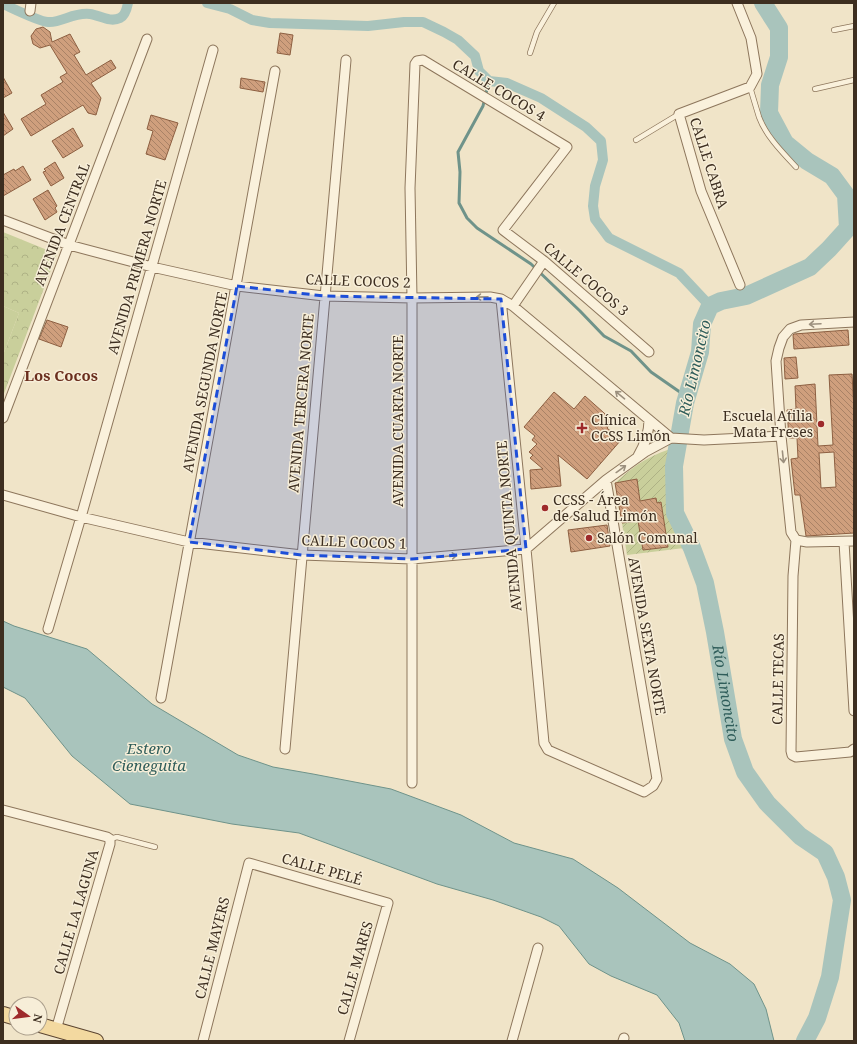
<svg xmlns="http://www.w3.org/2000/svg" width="857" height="1044" viewBox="0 0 857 1044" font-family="'Noto Serif',serif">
<defs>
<pattern id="park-crowns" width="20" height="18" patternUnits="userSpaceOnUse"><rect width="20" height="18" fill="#c9cf9b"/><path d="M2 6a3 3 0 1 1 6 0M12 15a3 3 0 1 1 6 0" fill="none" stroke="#aeb285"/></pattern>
<pattern id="garden-furrows" width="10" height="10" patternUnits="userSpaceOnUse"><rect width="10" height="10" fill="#c9cf9b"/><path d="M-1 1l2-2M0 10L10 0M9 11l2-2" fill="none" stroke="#aeb285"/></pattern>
<pattern id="building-back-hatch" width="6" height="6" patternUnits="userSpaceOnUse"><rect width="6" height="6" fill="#cf9f7d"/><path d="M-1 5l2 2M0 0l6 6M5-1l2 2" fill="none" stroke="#a98266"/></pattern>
</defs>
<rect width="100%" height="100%" fill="#f0e4c8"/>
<path fill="#c9cf9b" d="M 3,306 L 19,313 L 3,355 Z"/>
<path fill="url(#park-crowns)" d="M 3,232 L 57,254 L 3,396 L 3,355 L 19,313 L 3,306 Z"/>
<path fill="url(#garden-furrows)" d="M 670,449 L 670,516 L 684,548 L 627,555 L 622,523 L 636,521 L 620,514 L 618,505 L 636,502 L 643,550 L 667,547 L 661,502 L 657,503 L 656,498 L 648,499 L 641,506 L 637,479 L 615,483 C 634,466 645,458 670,449 Z"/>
<path fill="#a9c4bc" stroke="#6f938a" d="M 3,621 L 14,626 L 87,649 L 152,704 L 238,755 L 273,767 L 313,774 L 391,789 L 461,815 L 514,843 L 573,859 L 618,888 L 690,943 L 730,964 L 754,984 L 766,1009 L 774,1041 L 685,1041 L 679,1023 L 657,995 L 611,976 L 589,964 L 559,926 L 541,917 L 493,900 L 437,884 L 299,833 L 232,824 L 130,804 L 72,756 L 25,698 L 3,687 Z"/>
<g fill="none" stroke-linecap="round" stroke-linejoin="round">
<path stroke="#6f938a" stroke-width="3" d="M 489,81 L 483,106 L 458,152 L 460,172 L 459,203 L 467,218 L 477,228 L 531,264 L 580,311 L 604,336 L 631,351 L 651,372 L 687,397"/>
<path stroke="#a9c4bc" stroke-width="10" d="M 207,3 L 230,9 L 252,20 L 270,23 L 368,26 L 404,22 L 423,22 L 444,32 L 458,40 L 475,56 L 479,71 L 489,81 L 507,83 L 541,98 L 586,127 L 601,141 L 603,160 L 595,186 L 593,206 L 595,219 L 609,238 L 679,273 L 710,306
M 3,4 C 12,8 40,22 48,22 C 62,23 73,12 90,14 C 99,15 110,23 120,18 C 125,16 127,8 128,3"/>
<path stroke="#a9c4bc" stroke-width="18" id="s1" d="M 763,3 L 779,28 L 779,57 L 770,85 L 769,113 L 785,143 L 807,161 L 832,176 L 846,195 L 848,228 L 829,249 L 810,267 L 746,296 L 721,301 L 710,306 L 702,324 L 700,352 L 685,403 L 674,466 L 675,513 L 692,548 L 705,583 L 715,632 L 733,739 L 745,772 L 767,803 L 800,836 L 825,853 L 836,877 L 842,900 L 830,977 L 817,1018 L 805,1041"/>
</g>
<path fill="url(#building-back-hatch)" stroke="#8d5f41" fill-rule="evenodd" d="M 43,27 L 50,32 L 52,42 L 70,34 L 80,52 L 74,55 L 86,75 L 111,60 L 116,68 L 91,83 L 101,98 L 96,115 L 88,113 L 83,105 L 31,136 L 21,119 L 46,104 L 41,95 L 63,82 L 60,77 L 67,73 L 50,45 L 40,48 L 33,44 L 31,36 L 36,29 Z
M 280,33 L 293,35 L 290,55 L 277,53 Z
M 3,77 L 12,93 L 3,98 Z
M 241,78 L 265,82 L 263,92 L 240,88 Z
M 3,112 L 13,129 L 3,136 Z
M 151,115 L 178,123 L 165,160 L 146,154 L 153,131 L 147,129 Z
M 73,128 L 83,146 L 63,158 L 52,141 Z
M 55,162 L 64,178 L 51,186 L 43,172 L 46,171 L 44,169 Z
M 23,166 L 31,180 L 3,196 L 3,175 L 14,169 L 15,171 Z
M 48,190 L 57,206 L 55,208 L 57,212 L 45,220 L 33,199 Z
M 47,320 L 68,327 L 61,347 L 39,339 Z
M 848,330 L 849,345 L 794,349 L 793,335 L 794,334 Z
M 796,357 L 798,378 L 785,379 L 784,358 Z
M 852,374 L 854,410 L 854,533 L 806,536 L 800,495 L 795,495 L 791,459 L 798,458 L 797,438 L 789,438 L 787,410 L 796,409 L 795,386 L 815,384 L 818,446 L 833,445 L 829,375 ZM 834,452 L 836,487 L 821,488 L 819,453 Z
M 554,392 L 574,409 L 585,396 L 613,421 L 607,428 L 621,440 L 587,479 L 558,455 L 561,486 L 531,489 L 530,470 L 543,469 L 530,458 L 533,455 L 529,452 L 537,444 L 532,440 L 535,436 L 524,427 Z
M 637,479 L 640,501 L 656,498 L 657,503 L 661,502 L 668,547 L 643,550 L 638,521 L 622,523 L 615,483 Z
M 607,525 L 610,546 L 571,552 L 568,530 Z"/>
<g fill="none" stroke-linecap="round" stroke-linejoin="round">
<defs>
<path id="service" d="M 834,30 L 854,26
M 530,53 L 537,32 L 554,3
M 750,87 C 753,97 756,107 759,117 C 766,136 782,152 796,167
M 815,89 L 854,80
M 636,140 L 679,114
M 110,839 L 117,837 L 155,847"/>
<path id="minor" d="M 737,3 L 751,38 L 757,74 L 750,87 L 679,114 L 701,191 L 740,285
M 30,11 L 31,3
M 3,220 L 69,245 L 152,267 L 237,286 L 324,296 L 412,298 L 490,297 L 501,299 L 513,306 L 671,438
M 501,299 L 526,549 L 544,743 L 548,750 L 644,792 L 653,786 L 657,779 L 606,480
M 513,306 L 544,261
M 854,322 L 801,325 L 790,329 L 783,337 L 779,348 L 776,361 L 781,436 L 791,532 L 796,540 L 807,542 L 854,541
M 3,418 L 147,39
M 638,456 C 645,444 649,434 649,420
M 3,495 L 81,517 L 189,542 L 302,555 L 412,559 L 526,549 L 606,480 L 645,452 L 671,438 L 704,440 L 781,436
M 796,540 L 793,576 L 791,751 L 792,755 L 796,757 L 850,752 L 854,749
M 844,542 L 854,711
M 48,629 L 81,517 L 213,50
M 161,698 L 275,71
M 285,749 L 346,60
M 412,783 L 412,298 L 410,188 L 415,64 L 417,61 L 423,60 L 567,147 L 503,230 L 544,261 L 649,352
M 3,810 L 107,837 L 110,839 L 110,844 L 56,1030
M 203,1041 L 249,863 L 388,903 L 349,1041
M 512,1041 L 538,948
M 623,1041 L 624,1038"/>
<path id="primary" d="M 3,1014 L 16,1018
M 40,1025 L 96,1041"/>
</defs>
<use href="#service" stroke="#8d765c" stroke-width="6"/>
<use href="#minor" stroke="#8d765c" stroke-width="11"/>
<use href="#primary" stroke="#5b4430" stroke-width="16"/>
<use href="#service" stroke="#faf1dc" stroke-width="4.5"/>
<use href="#minor" stroke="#faf1dc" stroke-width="9"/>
<use href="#primary" stroke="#f3d9a0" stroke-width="14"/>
</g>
<defs><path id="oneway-shaft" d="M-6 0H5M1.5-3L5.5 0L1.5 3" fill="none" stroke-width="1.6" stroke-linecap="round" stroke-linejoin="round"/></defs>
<g stroke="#9c907e">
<use href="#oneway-shaft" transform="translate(482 297) rotate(179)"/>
<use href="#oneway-shaft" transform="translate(815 324) rotate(177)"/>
<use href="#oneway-shaft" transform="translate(620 395) rotate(-140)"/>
<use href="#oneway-shaft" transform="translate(783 457) rotate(84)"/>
<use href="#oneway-shaft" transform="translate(621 469) rotate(-36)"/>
<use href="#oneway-shaft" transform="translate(451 556) rotate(-5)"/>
</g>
<path fill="#1d4ed8" fill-opacity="0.2" stroke="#1d4ed8" stroke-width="3" stroke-dasharray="8 5" stroke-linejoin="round" d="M 237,286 L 324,296 L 501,299 L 526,549 L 412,559 L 302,555 L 189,542 Z"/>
<g fill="#9e2a2b" stroke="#f7eed8" stroke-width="1.5">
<circle cx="821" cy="424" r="4"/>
<path d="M580 422h4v4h4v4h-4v4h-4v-4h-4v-4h4z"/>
<circle cx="545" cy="508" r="4"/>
<circle cx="589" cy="538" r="4"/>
</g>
<g text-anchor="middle" stroke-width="3" stroke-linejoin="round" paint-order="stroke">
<g font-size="14" fill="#3d2e20" stroke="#f7eed8">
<text transform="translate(499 90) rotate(31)" y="5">CALLE COCOS 4</text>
<text transform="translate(709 163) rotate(72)" y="5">CALLE CABRA</text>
<text transform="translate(62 224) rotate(-69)" y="5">AVENIDA CENTRAL</text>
<text transform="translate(137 267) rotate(-74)" y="5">AVENIDA PRIMERA NORTE</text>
<text transform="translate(586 279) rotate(40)" y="5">CALLE COCOS 3</text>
<text transform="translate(358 281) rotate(2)" y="5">CALLE COCOS 2</text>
<text transform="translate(205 382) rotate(-79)" y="5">AVENIDA SEGUNDA NORTE</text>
<text transform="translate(301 403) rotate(-85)" y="5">AVENIDA TERCERA NORTE</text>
<text transform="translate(398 421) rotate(-90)" y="5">AVENIDA CUARTA NORTE</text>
<text transform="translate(509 526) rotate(-95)" y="5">AVENIDA QUINTA NORTE</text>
<text transform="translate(354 542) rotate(2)" y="5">CALLE COCOS 1</text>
<text transform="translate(647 636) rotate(80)" y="5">AVENIDA SEXTA NORTE</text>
<text transform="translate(778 679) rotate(-89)" y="5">CALLE TECAS</text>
<text transform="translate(322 869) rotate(16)" y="5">CALLE PELÉ</text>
<text transform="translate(76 912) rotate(-74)" y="5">CALLE LA LAGUNA</text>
<text transform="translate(212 948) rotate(-76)" y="5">CALLE MAYERS</text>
<text transform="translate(355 968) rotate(-74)" y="5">CALLE MARES</text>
</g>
<g font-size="14" fill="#3d2e20" stroke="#f7eed8" text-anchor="start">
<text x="813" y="421" text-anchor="end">Escuela Atilia<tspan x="813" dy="16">Mata Freses</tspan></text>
<text x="591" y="425">Clínica<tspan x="591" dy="16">CCSS Limón</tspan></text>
<text x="553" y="505">CCSS - Área<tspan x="553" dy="16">de Salud Limón</tspan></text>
<text x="597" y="543">Salón Comunal</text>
</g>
<g font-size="15" font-style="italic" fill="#2f5d5a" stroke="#f7eed8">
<text transform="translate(695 368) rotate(-77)" y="5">Río Limoncito</text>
<text dy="5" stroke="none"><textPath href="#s1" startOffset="827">Río Limoncito</textPath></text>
<text x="149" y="754">Estero<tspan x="149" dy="17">Cieneguita</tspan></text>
</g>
<g font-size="15" font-weight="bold" fill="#6b2e1e" stroke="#f7eed8">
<text x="61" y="381">Los Cocos</text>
</g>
</g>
<rect width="857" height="1044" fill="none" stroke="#3d2e20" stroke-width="8"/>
<g transform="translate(28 1016) rotate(104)"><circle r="19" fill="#f7eed8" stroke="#ada18e"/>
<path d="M0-3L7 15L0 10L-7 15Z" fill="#9e2a2b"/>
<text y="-6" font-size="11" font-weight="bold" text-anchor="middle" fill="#3d2e20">N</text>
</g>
</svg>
